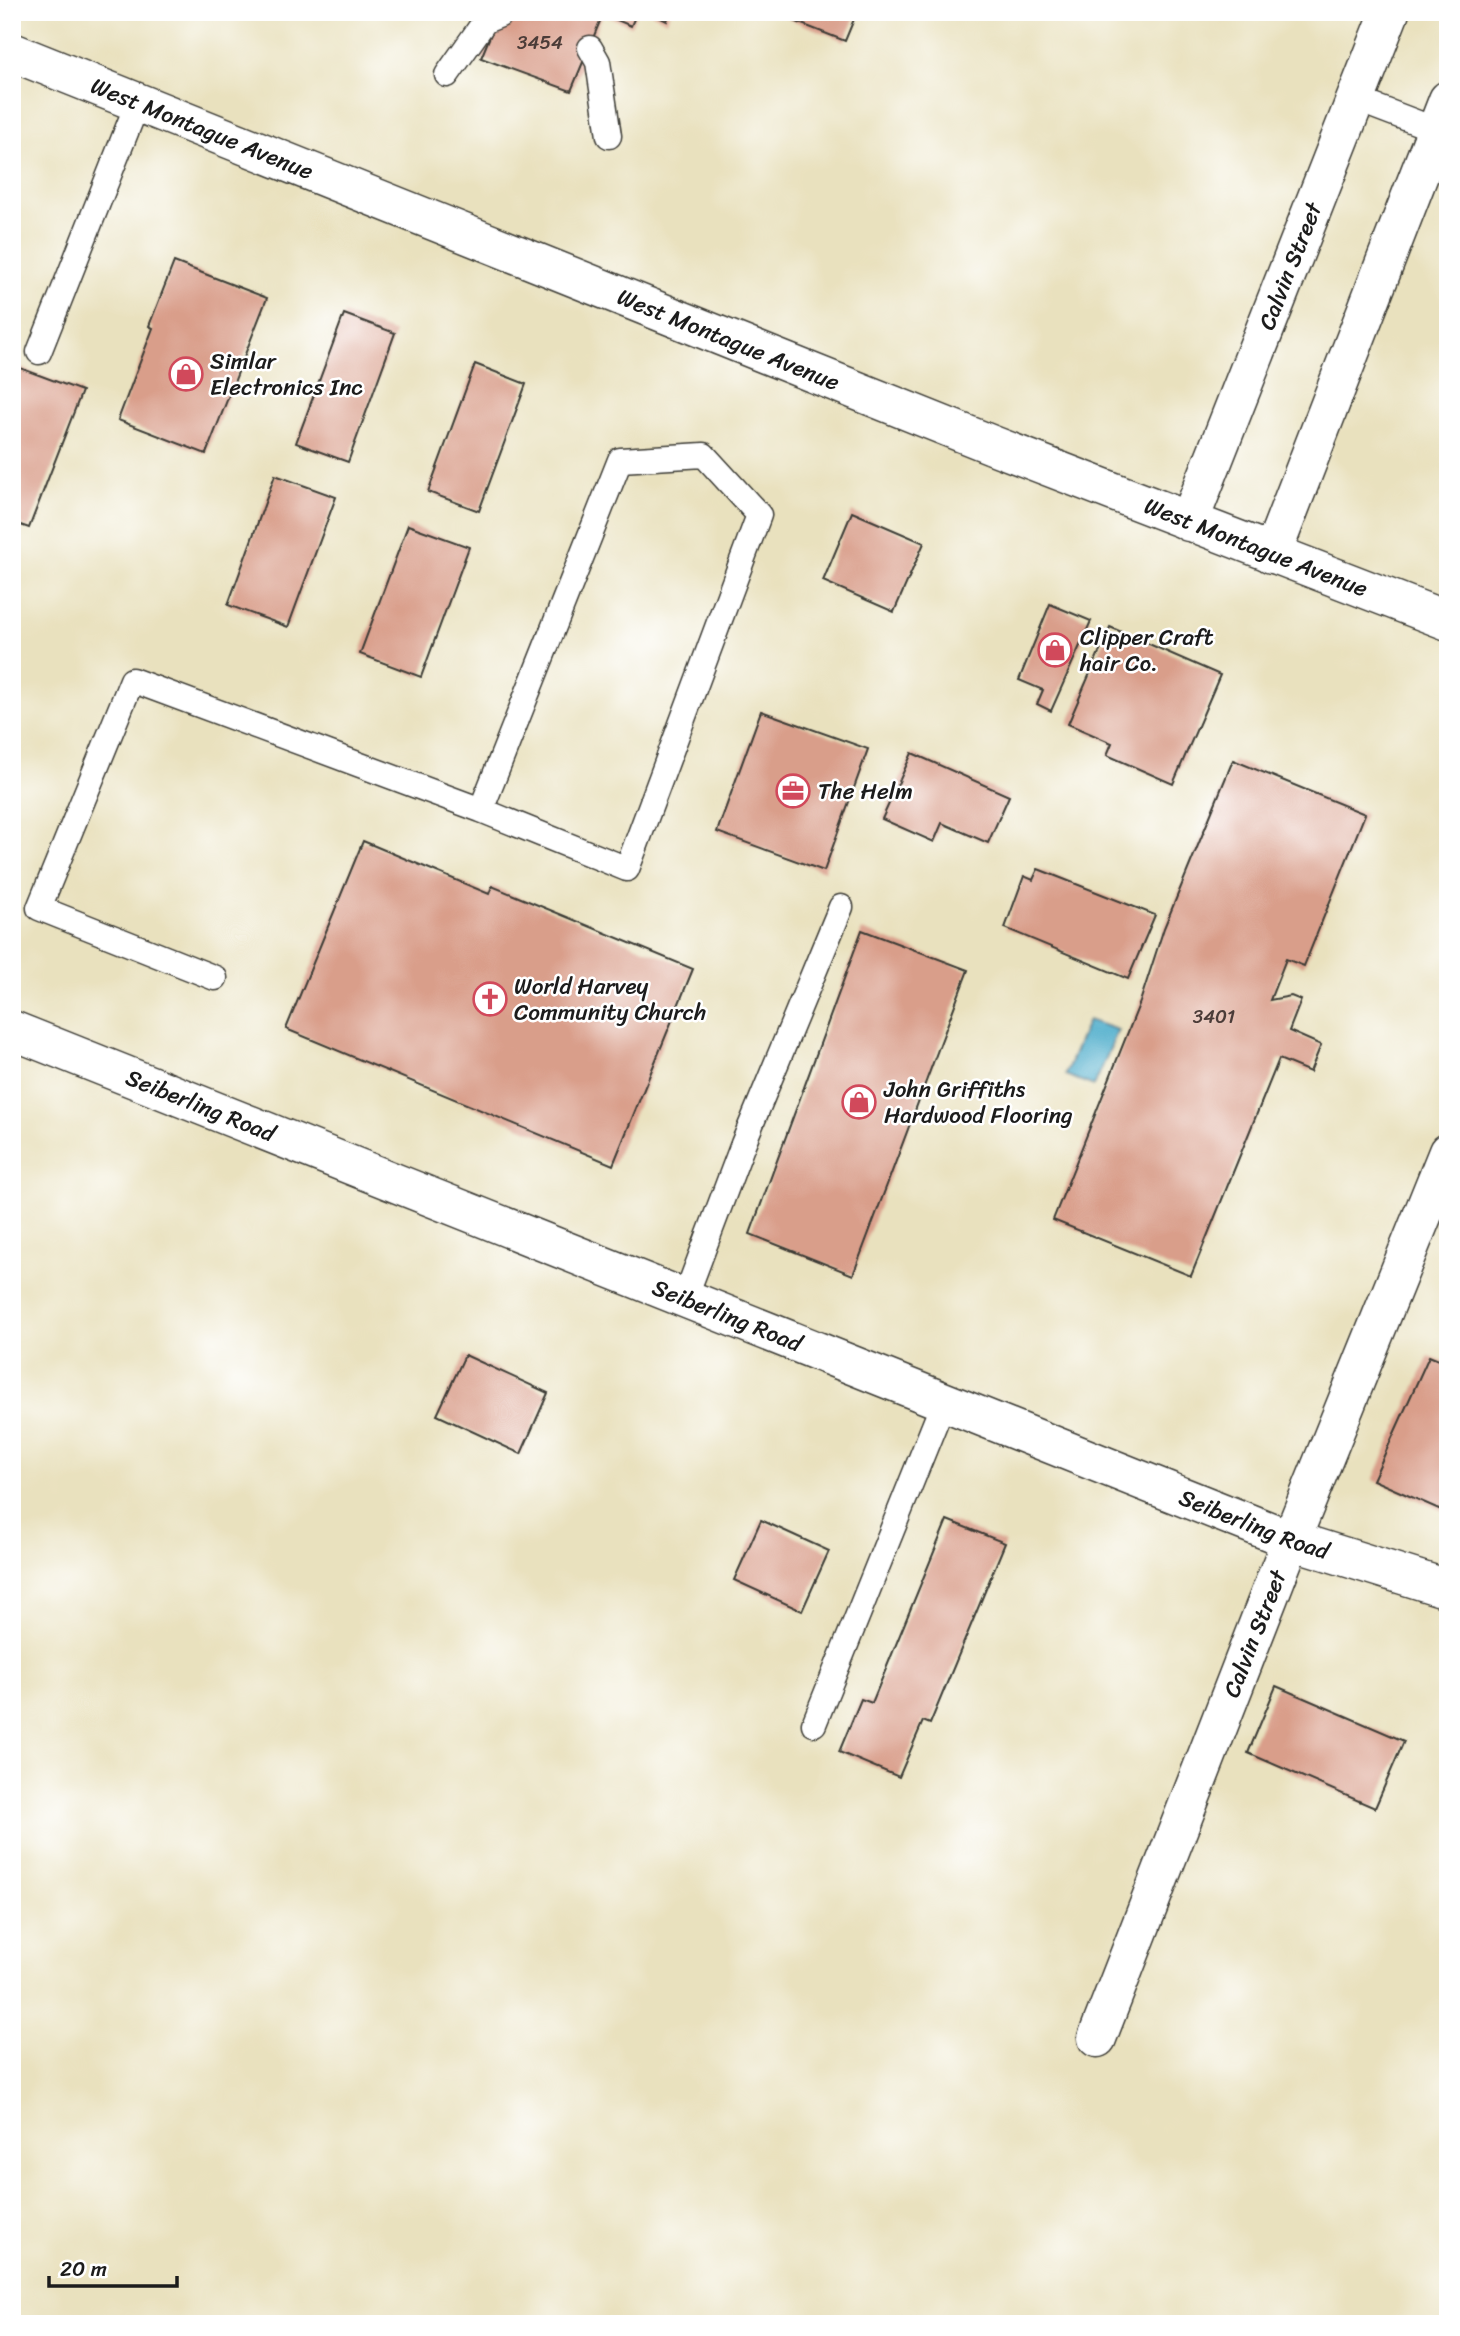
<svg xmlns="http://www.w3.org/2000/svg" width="1460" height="2336" viewBox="0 0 1460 2336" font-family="Sriracha,sans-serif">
<rect width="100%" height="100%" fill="#fff"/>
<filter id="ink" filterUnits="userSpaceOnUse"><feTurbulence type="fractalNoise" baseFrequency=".0143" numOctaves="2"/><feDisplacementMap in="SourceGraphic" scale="14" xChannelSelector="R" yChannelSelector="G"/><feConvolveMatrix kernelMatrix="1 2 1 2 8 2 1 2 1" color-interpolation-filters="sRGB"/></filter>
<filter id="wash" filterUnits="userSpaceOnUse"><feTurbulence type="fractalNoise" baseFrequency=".00686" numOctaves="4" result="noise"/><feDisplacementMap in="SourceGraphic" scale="28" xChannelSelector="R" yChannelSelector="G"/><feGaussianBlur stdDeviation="1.57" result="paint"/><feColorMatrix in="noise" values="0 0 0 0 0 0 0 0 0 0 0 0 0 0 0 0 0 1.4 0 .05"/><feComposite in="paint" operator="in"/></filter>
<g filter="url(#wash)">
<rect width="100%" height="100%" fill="#e9e1be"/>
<path fill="#4bacca" stroke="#346473" stroke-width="2" d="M 1088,1020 L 1118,1030 L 1094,1086 L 1065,1075 Z"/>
<g id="blocks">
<path fill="#d99e8a" d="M 500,12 L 637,12 L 631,26 L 603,14 L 571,91 L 481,58 Z
M 649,12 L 670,12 L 667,21 Z
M 771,12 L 857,12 L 845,41 Z
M 174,262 L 267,298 L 206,454 L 118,420 L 153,328 L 149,326 Z
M 344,314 L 395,333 L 348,462 L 296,443 Z
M 475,364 L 526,384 L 479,511 L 428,492 Z
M 12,365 L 82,391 L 29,528 L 12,522 Z
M 275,475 L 336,497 L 288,627 L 228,605 Z
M 852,512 L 924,543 L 894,612 L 823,581 Z
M 408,525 L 469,547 L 421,677 L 360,654 Z
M 1050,604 L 1091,621 L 1051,711 L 1037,704 L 1043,690 L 1019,680 Z
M 1110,627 L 1220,675 L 1173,784 L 1107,755 L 1112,743 L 1068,724 Z
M 761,711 L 868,749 L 824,871 L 717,832 Z
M 912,753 L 1009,796 L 988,843 L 942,823 L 934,842 L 882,819 Z
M 1233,760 L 1365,814 L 1304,966 L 1286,959 L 1270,1000 L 1291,996 L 1301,1000 L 1289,1031 L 1321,1045 L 1310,1072 L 1279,1059 L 1191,1276 L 1053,1220 L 1140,1002 L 1164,928 Z
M 363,841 L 489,894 L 492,886 L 693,969 L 613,1165 L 286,1029 Z
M 1038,869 L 1155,915 L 1128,979 L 1005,928 L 1024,876 L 1033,880 Z
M 862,930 L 968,970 L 853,1275 L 750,1234 Z
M 465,1355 L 548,1393 L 521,1454 L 437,1415 Z
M 1429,1356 L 1448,1364 L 1448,1513 L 1373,1480 Z
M 761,1520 L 829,1551 L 802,1611 L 734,1580 Z
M 947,1520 L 1005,1543 L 930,1724 L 923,1721 L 899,1777 L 839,1752 L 861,1699 L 872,1703 Z
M 1276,1686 L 1404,1741 L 1375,1808 L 1248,1753 Z
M 1382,2320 L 1407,2322 L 1407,2324 L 1382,2324 Z"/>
</g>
</g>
<g filter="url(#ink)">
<use href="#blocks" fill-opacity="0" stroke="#3b3a34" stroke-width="2"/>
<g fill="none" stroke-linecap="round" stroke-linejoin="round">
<defs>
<path id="lane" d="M 590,48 L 598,62 L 609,136
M 447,75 L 485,21 L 500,15
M 1355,99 L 1447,134
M 39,352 L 138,102
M 215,978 L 39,908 L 132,680 L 481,810 L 620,460 L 704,455 L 759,515 L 627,869 L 481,810
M 685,1298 L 743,1144 L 841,907
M 814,1724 L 944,1401"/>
<g id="street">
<path id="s1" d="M 1189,522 L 1390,12"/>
<path d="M 1272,554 L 1448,100"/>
<path id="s2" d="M 12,1030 L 1291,1540 L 1448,1589"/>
<path id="s3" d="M 1097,2038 L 1291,1540 L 1448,1152"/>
</g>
<g id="secondary">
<path id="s4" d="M 12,52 L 995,446 L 1448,621"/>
</g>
</defs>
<use href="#lane" stroke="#3b3a34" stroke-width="27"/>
<use href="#street" stroke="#3b3a34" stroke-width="41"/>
<use href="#secondary" stroke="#3b3a34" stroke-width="41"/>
<use href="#lane" stroke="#fff" stroke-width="24"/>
<use href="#street" stroke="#fff" stroke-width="38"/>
<use href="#secondary" stroke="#fff" stroke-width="38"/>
</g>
</g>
<defs>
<symbol id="shop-ring" viewBox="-11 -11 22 22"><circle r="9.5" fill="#fff" stroke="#d1495b" stroke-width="1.5"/><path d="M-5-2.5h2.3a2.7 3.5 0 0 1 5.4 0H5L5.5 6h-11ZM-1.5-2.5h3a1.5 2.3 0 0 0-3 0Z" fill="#d1495b"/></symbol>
<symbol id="office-ring" viewBox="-11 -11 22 22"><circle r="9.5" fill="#fff" stroke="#d1495b" stroke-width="1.5"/><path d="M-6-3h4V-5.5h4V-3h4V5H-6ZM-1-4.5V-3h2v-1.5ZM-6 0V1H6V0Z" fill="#d1495b"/></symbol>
<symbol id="church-ring" viewBox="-11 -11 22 22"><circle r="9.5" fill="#fff" stroke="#d1495b" stroke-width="1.5"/><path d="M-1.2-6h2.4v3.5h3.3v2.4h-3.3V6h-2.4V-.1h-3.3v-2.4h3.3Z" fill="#d1495b"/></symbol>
</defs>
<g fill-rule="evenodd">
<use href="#shop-ring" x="167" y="355" width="38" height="38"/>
<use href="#shop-ring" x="1036" y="631" width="38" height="38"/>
<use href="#office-ring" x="774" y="772" width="38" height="38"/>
<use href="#church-ring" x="471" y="980" width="38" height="38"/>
<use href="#shop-ring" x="840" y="1083" width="38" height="38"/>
</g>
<g text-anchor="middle" stroke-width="5" stroke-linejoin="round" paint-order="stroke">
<g font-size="19" fill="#4b3c38">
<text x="540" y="49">3454</text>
<text x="1214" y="1023">3401</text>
</g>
<g font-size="23" fill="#1c1c1c" stroke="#fff">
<text dy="8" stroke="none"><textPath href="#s4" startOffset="205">West Montague Avenue</textPath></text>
<text dy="8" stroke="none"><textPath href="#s1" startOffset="275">Calvin Street</textPath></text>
<text dy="8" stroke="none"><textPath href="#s4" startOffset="772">West Montague Avenue</textPath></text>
<text dy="8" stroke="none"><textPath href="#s4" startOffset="1339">West Montague Avenue</textPath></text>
<text dy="8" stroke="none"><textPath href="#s2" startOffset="203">Seiberling Road</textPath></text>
<text dy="8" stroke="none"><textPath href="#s2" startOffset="770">Seiberling Road</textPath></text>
<text dy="8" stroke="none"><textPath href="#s2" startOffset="1337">Seiberling Road</textPath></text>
<text dy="8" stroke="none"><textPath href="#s3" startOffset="434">Calvin Street</textPath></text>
</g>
<g font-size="23" fill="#1c1c1c" stroke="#fff" text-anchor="start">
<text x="210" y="369">Simlar<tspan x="210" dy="26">Electronics Inc</tspan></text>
<text x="1080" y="645">Clipper Craft<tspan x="1080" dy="26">hair Co.</tspan></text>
<text x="818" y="799">The Helm</text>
<text x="514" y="994">World Harvey<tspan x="514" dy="26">Community Church</tspan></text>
<text x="884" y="1097">John Griffiths<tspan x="884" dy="26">Hardwood Flooring</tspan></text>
</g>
</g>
<rect width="1460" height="2336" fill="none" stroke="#fff" stroke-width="42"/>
<path d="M49 2276v10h128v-10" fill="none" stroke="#1c1c1c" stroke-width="3.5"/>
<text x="60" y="2276" font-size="21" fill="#1c1c1c" stroke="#ffffff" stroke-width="5" paint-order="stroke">20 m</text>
</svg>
